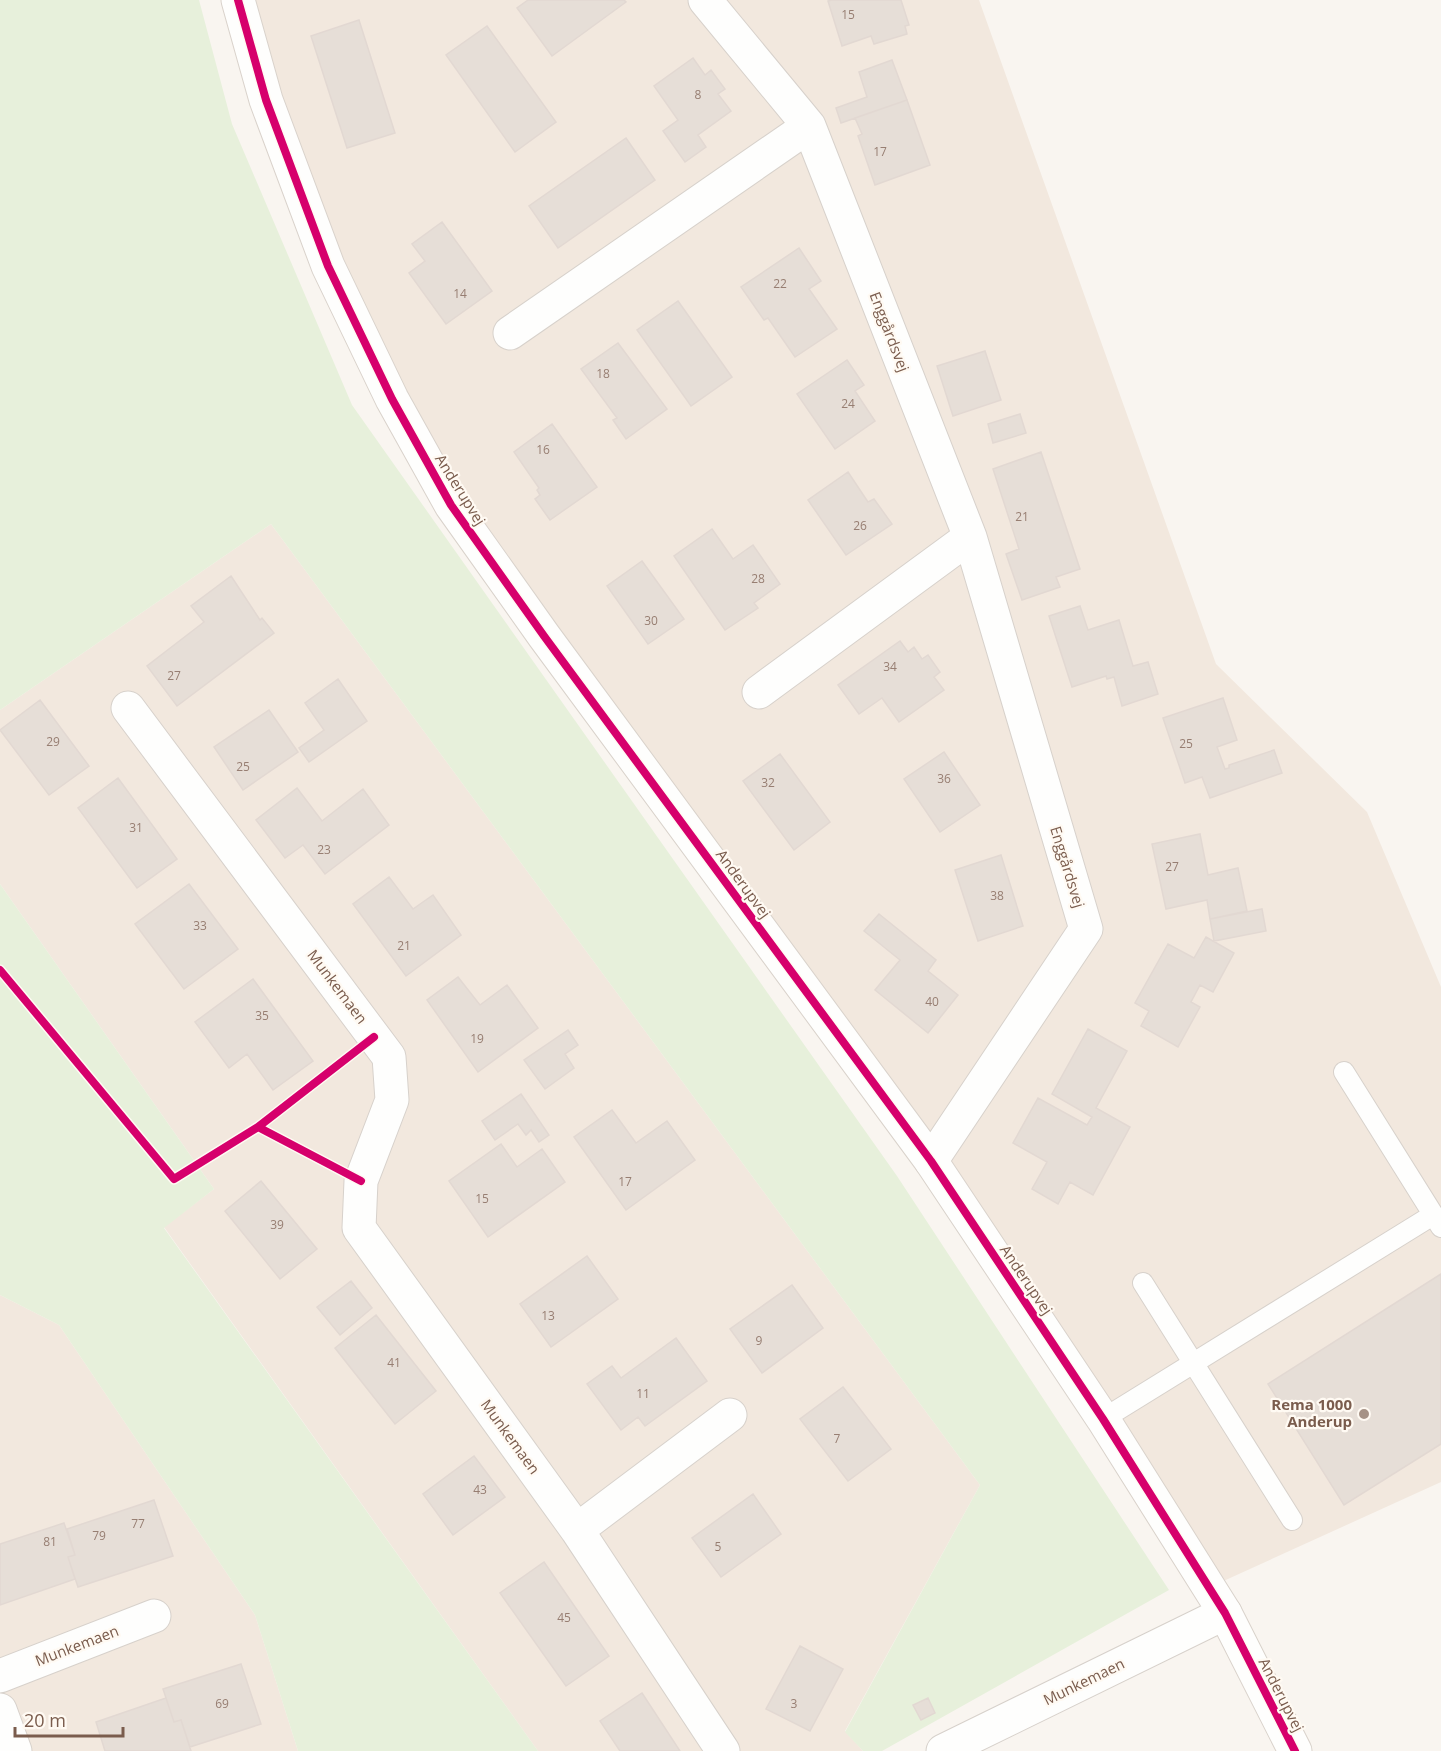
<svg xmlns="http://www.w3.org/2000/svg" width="1441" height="1751" viewBox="0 0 1441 1751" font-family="'Open Sans',sans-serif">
<rect width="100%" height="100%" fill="#f9f5f0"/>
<path fill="#f2e8de" d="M 245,0 L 979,0 L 1216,664 L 1367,812 L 1441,987 L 1441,1482 L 1208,1588 L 392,399 Z
M 271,524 L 980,1485 L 845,1731 L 863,1751 L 538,1751 L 164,1227 L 214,1189 L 0,884 L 0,710 Z
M 0,1295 L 59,1325 L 255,1615 L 298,1751 L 0,1751 Z"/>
<path fill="#e7f0db" d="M 0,0 L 199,0 L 232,124 L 352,405 L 897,1176 L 1169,1590 L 882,1751 L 863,1751 L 845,1732 L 980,1485 L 271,524 L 0,710 Z
M 0,884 L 214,1189 L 164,1228 L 538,1751 L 298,1751 L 255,1615 L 59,1325 L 0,1295 Z"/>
<path fill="#e6ded7" stroke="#e2d8d2" stroke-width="1.5" d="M 528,0 L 624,0 L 626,2 L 552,56 L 517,8 Z
M 832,0 L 901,0 L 909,25 L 905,26 L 907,34 L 874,44 L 871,36 L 842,46 L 828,1 Z
M 359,20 L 395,133 L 347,148 L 311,36 Z
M 487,26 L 556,122 L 515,152 L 446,55 Z
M 693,58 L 705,75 L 711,70 L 725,89 L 718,94 L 731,111 L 698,135 L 706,147 L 685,162 L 663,131 L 678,120 L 654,86 Z
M 892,60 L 907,100 L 841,123 L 836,108 L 867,97 L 859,72 Z
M 907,100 L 930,165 L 875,185 L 858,136 L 862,134 L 855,118 Z
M 626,138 L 655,180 L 558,248 L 529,206 Z
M 442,222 L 492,291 L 446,324 L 409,273 L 425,261 L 412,244 Z
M 799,248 L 821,281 L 809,289 L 837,329 L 795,357 L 768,318 L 764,320 L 741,287 Z
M 678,301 L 732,377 L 691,406 L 637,330 Z
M 618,343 L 667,409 L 626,439 L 613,420 L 617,418 L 581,369 Z
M 985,351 L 1001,400 L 953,416 L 937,366 Z
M 847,360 L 864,385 L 855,391 L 875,421 L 835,449 L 797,394 Z
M 1020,414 L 1026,433 L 993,443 L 988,424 Z
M 552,424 L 597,487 L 550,520 L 535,499 L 540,495 L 537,490 L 539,488 L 514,452 Z
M 1041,452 L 1080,569 L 1056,577 L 1060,587 L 1022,600 L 1006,554 L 1019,549 L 993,469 Z
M 848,472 L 868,502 L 874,499 L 892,524 L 846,555 L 808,500 Z
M 712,529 L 733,559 L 753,545 L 780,584 L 754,603 L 758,608 L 725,630 L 674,556 Z
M 642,561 L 684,619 L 648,644 L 607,586 Z
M 231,576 L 260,620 L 262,618 L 274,633 L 177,706 L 147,666 L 204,622 L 191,606 Z
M 1080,606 L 1088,630 L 1119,620 L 1133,666 L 1148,662 L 1158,694 L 1122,706 L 1114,677 L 1107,679 L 1106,676 L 1072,687 L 1049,616 Z
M 900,641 L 908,652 L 914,647 L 922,659 L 928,655 L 940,672 L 934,677 L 944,690 L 899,722 L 882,698 L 859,714 L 838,685 Z
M 338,679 L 367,721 L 309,762 L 299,748 L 324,730 L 305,703 Z
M 1223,698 L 1237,740 L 1217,747 L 1225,769 L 1229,768 L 1229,765 L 1274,750 L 1282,773 L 1210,798 L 1202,777 L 1185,783 L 1163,718 Z
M 40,700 L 89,766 L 49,795 L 0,730 Z
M 269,710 L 298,752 L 243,790 L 214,747 Z
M 944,752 L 980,805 L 940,832 L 904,779 Z
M 780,754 L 830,822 L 794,850 L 743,781 Z
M 118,778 L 177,859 L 137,888 L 78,808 Z
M 297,788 L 322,821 L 363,789 L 389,825 L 325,874 L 303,845 L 285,858 L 256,820 Z
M 1200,834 L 1208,875 L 1238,868 L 1247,911 L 1210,919 L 1207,900 L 1166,909 L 1152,844 Z
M 1001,855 L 1023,926 L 978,941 L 955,870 Z
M 389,877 L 413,909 L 433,895 L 461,935 L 406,976 L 353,904 Z
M 189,884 L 238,949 L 184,989 L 135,924 Z
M 1262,909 L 1266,931 L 1214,941 L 1210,919 Z
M 879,914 L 936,960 L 928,971 L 958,995 L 928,1033 L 875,990 L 900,960 L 864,931 Z
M 1206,937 L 1234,953 L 1213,992 L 1200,985 L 1191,1002 L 1200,1007 L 1178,1047 L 1141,1026 L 1149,1011 L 1135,1003 L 1168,944 L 1194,958 Z
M 458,977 L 480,1005 L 507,985 L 538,1028 L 478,1072 L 427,1000 Z
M 253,979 L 313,1061 L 273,1090 L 247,1054 L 229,1068 L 195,1022 Z
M 1088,1029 L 1127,1051 L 1096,1108 L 1130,1127 L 1093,1195 L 1070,1182 L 1058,1204 L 1032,1189 L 1047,1162 L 1013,1143 L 1038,1098 L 1087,1125 L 1092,1117 L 1052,1094 Z
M 568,1030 L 578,1045 L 565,1054 L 574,1068 L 545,1089 L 524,1060 Z
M 521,1094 L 549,1135 L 539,1142 L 531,1130 L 526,1135 L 518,1124 L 495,1140 L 482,1121 Z
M 612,1110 L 636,1143 L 667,1121 L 695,1160 L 626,1210 L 574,1137 Z
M 501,1144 L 517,1167 L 542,1149 L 565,1182 L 488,1237 L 449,1181 Z
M 261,1181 L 317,1249 L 280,1279 L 225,1211 Z
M 587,1256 L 618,1299 L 551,1347 L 520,1304 Z
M 1441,1274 L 1441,1444 L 1344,1505 L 1268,1384 Z
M 351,1281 L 372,1308 L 340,1335 L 317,1307 Z
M 792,1285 L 823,1328 L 762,1373 L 730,1329 Z
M 376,1315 L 436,1391 L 395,1424 L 335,1348 Z
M 676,1338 L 707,1381 L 645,1426 L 638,1417 L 621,1430 L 587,1384 L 612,1366 L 621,1378 Z
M 843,1387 L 891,1449 L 848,1481 L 800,1419 Z
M 474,1456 L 505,1497 L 453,1535 L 423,1494 Z
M 753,1494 L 781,1534 L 721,1577 L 692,1538 Z
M 154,1500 L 173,1556 L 78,1587 L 68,1557 L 75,1555 L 67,1529 Z
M 64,1523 L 75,1555 L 68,1557 L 75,1579 L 0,1605 L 0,1544 Z
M 544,1562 L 609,1656 L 566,1686 L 500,1593 Z
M 800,1646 L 843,1669 L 810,1731 L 766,1709 Z
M 241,1664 L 261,1724 L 190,1747 L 181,1720 L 174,1722 L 163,1689 Z
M 642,1693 L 680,1751 L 620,1751 L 600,1721 Z
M 166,1698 L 174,1722 L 181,1720 L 191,1751 L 105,1751 L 96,1722 Z
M 928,1698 L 935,1713 L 921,1720 L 913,1705 Z"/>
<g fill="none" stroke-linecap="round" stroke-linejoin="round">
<defs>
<path id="lane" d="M 1344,1072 L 1441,1227
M 1143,1283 L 1292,1520
M 1103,1419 L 1433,1215"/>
<path id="street" d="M 705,0 L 809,126 L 970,537 L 1086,929 L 931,1161
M 510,333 L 809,126
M 759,692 L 970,537
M 128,708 L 389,1057 L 392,1100 L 361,1181 L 359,1228 L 577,1530 L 723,1751
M 577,1530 L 730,1415
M 0,1676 L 154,1616
M 0,1710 L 15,1751
M 943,1751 L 1225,1613"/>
<path id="secondary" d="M 238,0 L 266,100 L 328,266 L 392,399 L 451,505 L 544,636 L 931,1161 L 1103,1419 L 1225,1613 L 1295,1751"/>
</defs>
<use href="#lane" stroke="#d7d1cb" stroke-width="22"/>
<use href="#street" stroke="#d7d1cb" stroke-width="35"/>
<use href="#secondary" stroke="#d9d2cb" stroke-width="35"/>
<use href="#lane" stroke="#fefefd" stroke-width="20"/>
<use href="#street" stroke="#fefefd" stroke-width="33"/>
<use href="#secondary" stroke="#fefefd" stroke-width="33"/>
<defs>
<path id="cycleway" d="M 238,0 L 266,100 L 328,266 L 392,399 L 451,505 L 544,636 L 931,1161 L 1103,1419 L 1225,1613 L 1295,1751
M 0,970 L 174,1179 L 258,1127 L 361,1181
M 258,1127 L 374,1037"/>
</defs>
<use href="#cycleway" stroke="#fffaf3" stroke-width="11"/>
<use href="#cycleway" stroke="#d6006c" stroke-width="8"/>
</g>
<circle fill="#a69286" stroke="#fffaf3" stroke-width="2" cx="1364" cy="1414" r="6"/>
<g text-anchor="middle" stroke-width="4.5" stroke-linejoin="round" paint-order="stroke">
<g font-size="12" fill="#977e72">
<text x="848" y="19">15</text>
<text x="698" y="99">8</text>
<text x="880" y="156">17</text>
<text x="780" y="288">22</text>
<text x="460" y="298">14</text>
<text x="603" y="378">18</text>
<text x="848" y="408">24</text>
<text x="543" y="454">16</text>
<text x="1022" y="521">21</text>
<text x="860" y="530">26</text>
<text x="758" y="583">28</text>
<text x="651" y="625">30</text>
<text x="890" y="671">34</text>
<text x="174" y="680">27</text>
<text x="53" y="746">29</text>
<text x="1186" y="748">25</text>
<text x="243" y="771">25</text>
<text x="944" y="783">36</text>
<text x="768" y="787">32</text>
<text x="136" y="832">31</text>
<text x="324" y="854">23</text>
<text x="1172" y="871">27</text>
<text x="997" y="900">38</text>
<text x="200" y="930">33</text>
<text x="404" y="950">21</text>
<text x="932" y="1006">40</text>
<text x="262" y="1020">35</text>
<text x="477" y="1043">19</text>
<text x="625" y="1186">17</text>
<text x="482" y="1203">15</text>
<text x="277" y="1229">39</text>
<text x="548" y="1320">13</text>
<text x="759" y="1345">9</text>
<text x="394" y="1367">41</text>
<text x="643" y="1398">11</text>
<text x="837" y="1443">7</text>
<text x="480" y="1494">43</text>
<text x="138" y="1528">77</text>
<text x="99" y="1540">79</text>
<text x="50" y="1546">81</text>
<text x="718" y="1551">5</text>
<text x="564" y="1622">45</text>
<text x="222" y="1708">69</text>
<text x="794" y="1708">3</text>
</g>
<g font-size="15" fill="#7a5c4d" stroke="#fffaf3">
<text transform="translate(889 332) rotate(69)" y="5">Enggårdsvej</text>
<text transform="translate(460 490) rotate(58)" y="5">Anderupvej</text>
<text transform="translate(1067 867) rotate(73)" y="5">Enggårdsvej</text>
<text transform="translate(743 884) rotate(54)" y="5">Anderupvej</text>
<text transform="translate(337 987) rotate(53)" y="5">Munkemaen</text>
<text transform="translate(1026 1280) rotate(56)" y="5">Anderupvej</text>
<text transform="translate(510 1437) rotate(54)" y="5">Munkemaen</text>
<text transform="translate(77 1646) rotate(-21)" y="5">Munkemaen</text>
<text transform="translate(1084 1682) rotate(-26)" y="5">Munkemaen</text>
<text transform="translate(1281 1695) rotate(63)" y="5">Anderupvej</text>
</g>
<g font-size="15" font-weight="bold" fill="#7a5c4d" stroke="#fffaf3" text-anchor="end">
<text x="1352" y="1410">Rema 1000<tspan x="1352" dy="17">Anderup</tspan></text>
</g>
</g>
<path d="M15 1727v9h108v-9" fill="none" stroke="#7a5c4d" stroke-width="3"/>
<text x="24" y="1727" font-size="18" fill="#7a5c4d" stroke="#fffaf3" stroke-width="4.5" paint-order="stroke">20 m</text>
</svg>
